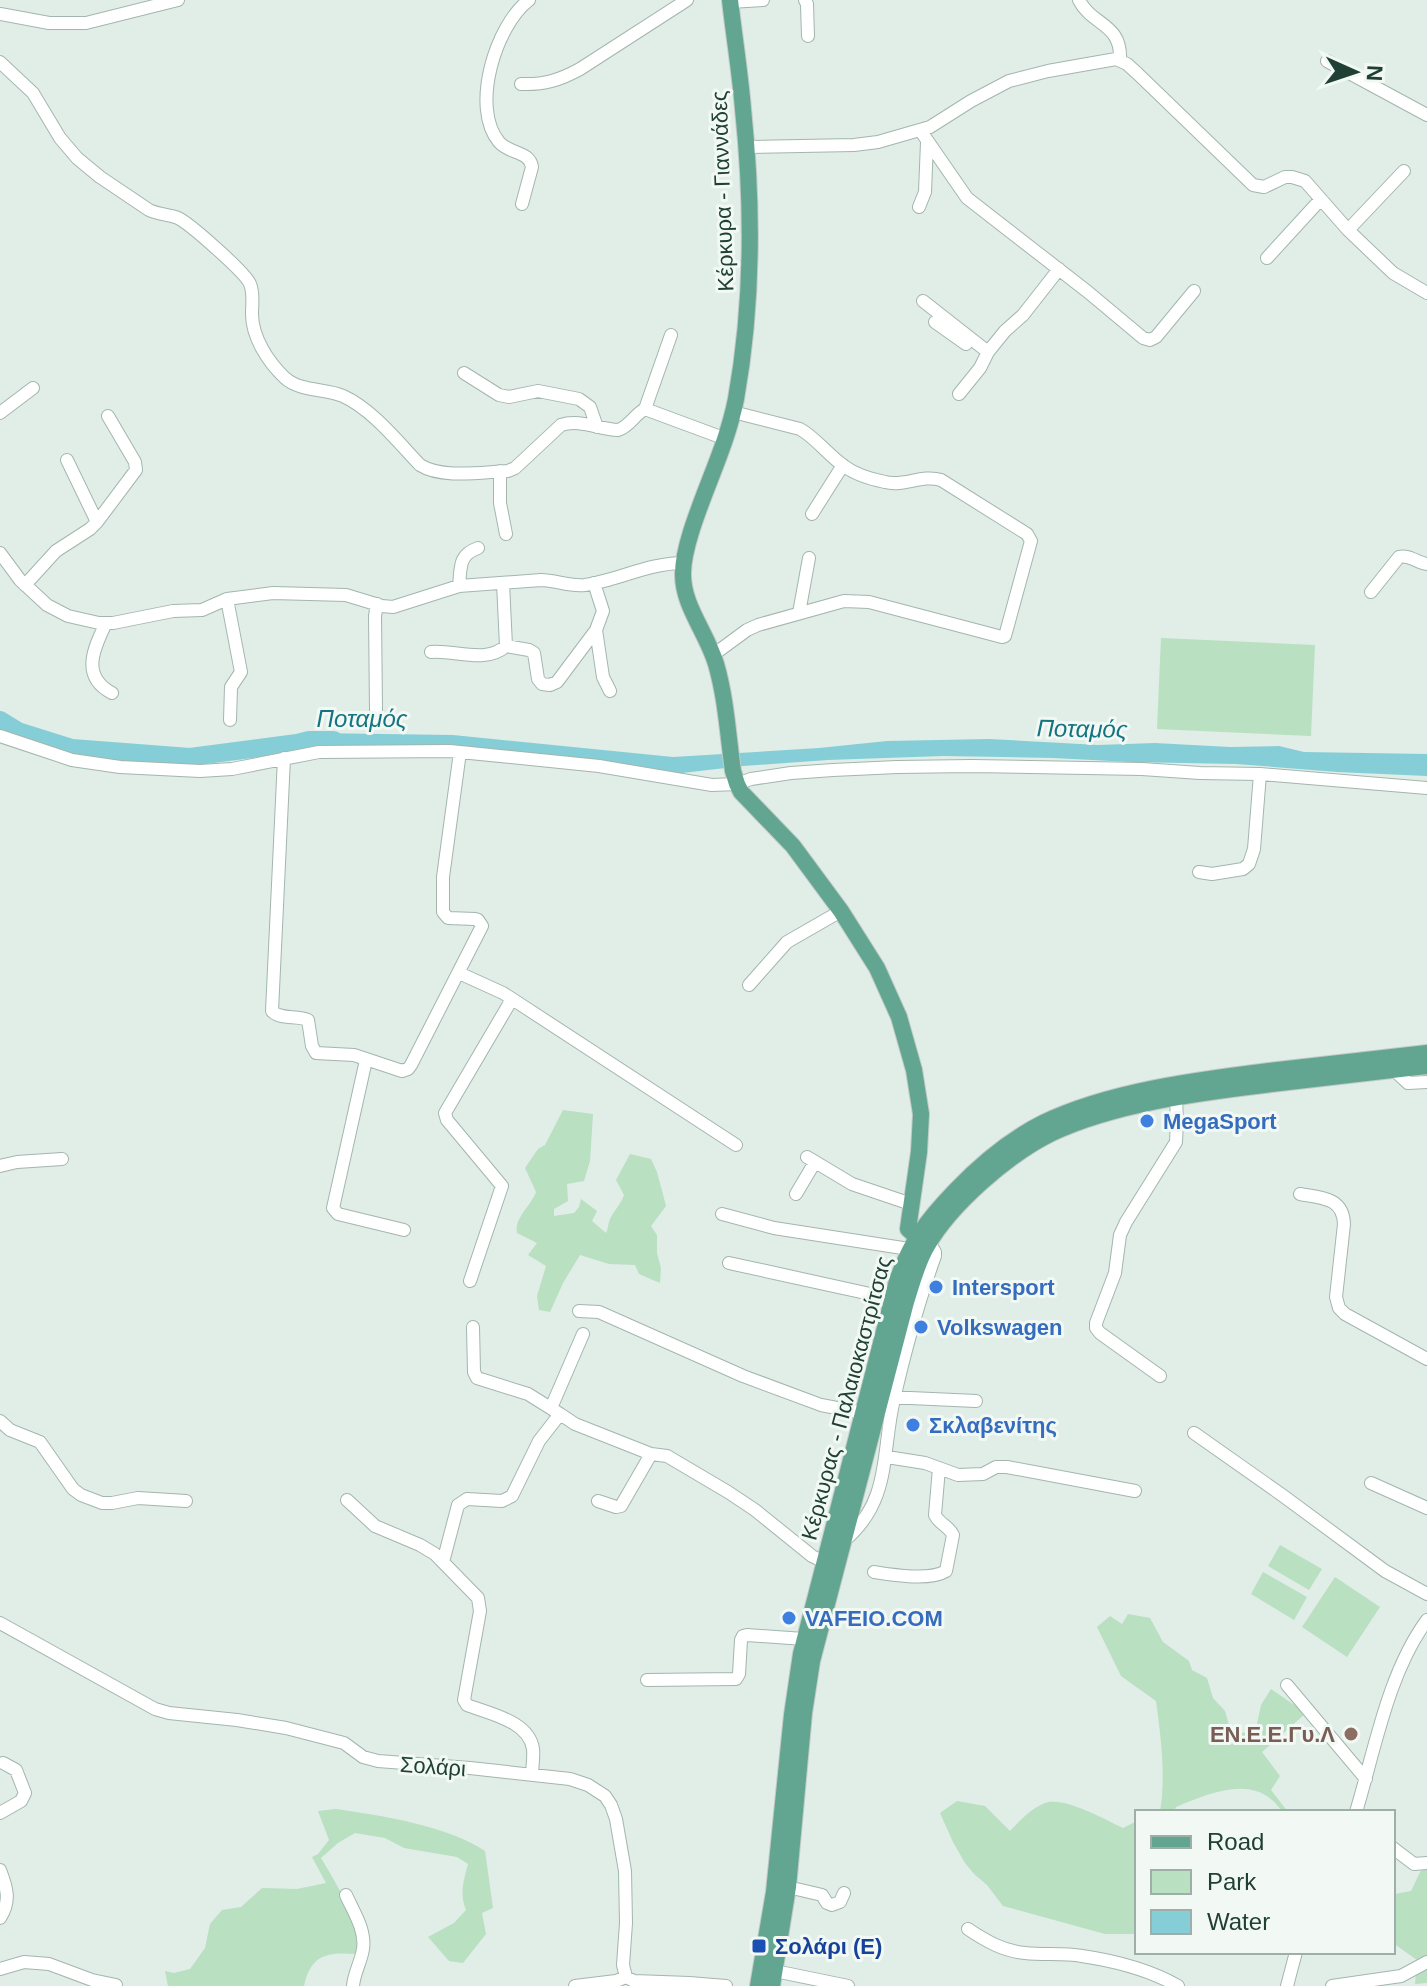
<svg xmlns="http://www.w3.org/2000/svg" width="1427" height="1986" viewBox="0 0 1427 1986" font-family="Helvetica,sans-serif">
<rect width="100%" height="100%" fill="#e1ede7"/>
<path fill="#b8e0c1" d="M 1161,638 L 1315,645 L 1311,736 L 1157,729 Z
M 563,1110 L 593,1114 L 590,1161 L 584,1181 L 567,1184 L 568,1201 L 554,1209 L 554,1216 L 574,1213 L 579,1207 L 581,1199 L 597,1211 L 592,1221 L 606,1233 C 608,1229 608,1225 609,1222 C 612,1212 621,1205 624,1195 L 616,1180 L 630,1154 L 651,1159 L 657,1172 L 666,1206 L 651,1226 L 657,1235 L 657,1253 L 661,1268 L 660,1283 L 639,1274 L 635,1265 L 609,1264 L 580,1255 L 563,1283 L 550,1312 L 539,1310 L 537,1296 L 546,1266 L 528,1255 L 537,1243 L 517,1233 C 514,1218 531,1206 536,1192 L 525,1168 L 538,1149 L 545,1145 Z
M 1280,1545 L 1322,1569 L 1309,1590 L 1268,1566 Z
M 1263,1572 L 1307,1597 L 1294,1620 L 1251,1594 Z
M 1335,1577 L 1380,1607 L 1347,1657 L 1302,1627 Z
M 1128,1614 L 1150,1618 L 1163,1642 L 1189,1661 L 1192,1670 L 1207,1678 L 1213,1698 L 1225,1711 L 1232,1736 L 1256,1729 L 1261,1705 L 1271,1689 L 1306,1713 L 1262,1752 L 1280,1776 L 1271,1790 L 1288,1812 L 1282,1812 C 1257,1772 1210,1793 1176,1807 L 1174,1812 L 1160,1812 C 1166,1775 1161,1738 1156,1701 L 1121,1676 L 1097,1627 L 1110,1616 L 1122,1624 Z
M 957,1801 L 985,1806 L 1010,1831 C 1021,1820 1030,1809 1045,1803 C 1064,1796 1106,1820 1123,1828 L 1137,1821 L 1137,1934 L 1105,1934 L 1003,1906 L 987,1885 L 974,1874 L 965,1863 L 953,1842 L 940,1813 Z
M 336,1809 C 382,1816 446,1825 485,1851 L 493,1908 L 482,1913 L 486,1934 L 463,1963 L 449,1961 L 428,1937 L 454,1923 L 466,1910 C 459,1893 464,1880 468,1864 L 457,1857 L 404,1848 L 385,1838 L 355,1833 L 338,1843 L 321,1858 C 333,1878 358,1919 359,1941 C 360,1946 358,1950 357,1954 C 327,1952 311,1954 304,1986 L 168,1986 L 165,1971 L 174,1973 L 190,1969 L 205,1948 L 210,1924 L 222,1910 L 241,1907 L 262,1888 L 297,1889 L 326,1883 L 312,1857 L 318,1854 L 329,1840 L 318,1811 Z
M 1427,1863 L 1427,1983 L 1415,1984 L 1417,1960 L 1393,1943 L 1393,1896 L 1395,1894 L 1411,1891 C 1417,1880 1419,1871 1427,1863 Z"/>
<path fill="#85ced7" d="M 313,733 L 453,735 L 673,757 L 819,748 L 887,741 L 989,739 L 1098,745 L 1155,743 L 1230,747 L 1279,746 L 1304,752 L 1427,754 L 1427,776 L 1337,772 L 1236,764 L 1130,762 L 1054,758 L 943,756 L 828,760 L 743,766 L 682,773 L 462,748 L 319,746 L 309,740 Z"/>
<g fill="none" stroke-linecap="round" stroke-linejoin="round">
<path stroke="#85ced7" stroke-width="18" d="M 0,720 L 18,731 L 72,748 L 190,757 L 297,743 L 309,740 L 334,740"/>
<defs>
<path id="minor" d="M 805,0 L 807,4 L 808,36
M 1079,0 C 1092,26 1122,23 1120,60
M 730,2 L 763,0
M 0,14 L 49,23 L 86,23 L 178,0
M 1327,61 L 1427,115
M 0,62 L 33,93 L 60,138 L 77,158 L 100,177 L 149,210 C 159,215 169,214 178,218 C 189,223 246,273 250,284 C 254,293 252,304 252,314 C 252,337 268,362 285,378 C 301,392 324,388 343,396 C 372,409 398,442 420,465 C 442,479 482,472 508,471 L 515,468 L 561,425 C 579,419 599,429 618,430 C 629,427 635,414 645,409 L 726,439
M 521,84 C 544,85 560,80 580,69 L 687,0
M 920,130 L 967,198 L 1088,292 L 1143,338 L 1150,340 L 1156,337 L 1194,291
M 746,147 L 854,145 L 878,142 L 930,127 L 971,101 L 1009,81 L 1048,71 L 1116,59 L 1127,64 L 1138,74 L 1253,185 L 1264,187 L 1285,177 L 1292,177 L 1305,181 L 1348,230 L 1393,273 L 1427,293
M 522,204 L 532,167 C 530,151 509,154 499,142 C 470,107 496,25 529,0
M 919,207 L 925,192 L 927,142
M 1348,230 L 1404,171
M 1267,258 L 1321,199
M 923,301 L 988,352
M 935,322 L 966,344
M 464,373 L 499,395 L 509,397 L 538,391 L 579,399 L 590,407 L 597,427
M 959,394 L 980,368 L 988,352 L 1005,331 L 1023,315 L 1059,269
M 645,409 L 671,335
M 0,413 L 33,388
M 67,460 L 97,522
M 500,471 L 500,503 L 506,534
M 812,514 L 843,465
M 0,553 L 20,580 L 47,605 L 68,616 L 99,623 L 113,623 L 173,611 L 202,610 L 227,599 L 273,593 L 346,595 L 382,606 L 393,607 L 459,586 L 541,580 C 556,580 569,587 585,585 C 618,580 649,563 683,563
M 503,583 L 506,646 L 529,650 L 534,653 L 538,679 L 542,684 L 550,685 L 557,682 L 596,630
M 594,583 L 603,611 L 596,630 L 603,677 L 610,691
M 25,585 L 56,551 L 90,529 L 97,522 L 136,470 L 135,462 L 108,416
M 459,586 C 461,568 458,555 478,548
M 1371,592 L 1399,557 C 1408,554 1418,563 1427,564
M 227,599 L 241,672 L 231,687 L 230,720
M 799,613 L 809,558
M 106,623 C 94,648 80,676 112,693
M 431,652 C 456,650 486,664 506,646
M 713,655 L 747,630 L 758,625 L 844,601 L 869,602 L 1002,637 L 1005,636 L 1031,541 L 1027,534 L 941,480 C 922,474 904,487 885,482 C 870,479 856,475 844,466 C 828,455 816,438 800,429 L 733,412
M 376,710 L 375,616 L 377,604
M 0,736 L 72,760 L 120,767 L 200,771 L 232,769 L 319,752 L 450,751 L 599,766 L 712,785 L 737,784 L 751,779 L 791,773 L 833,770 L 897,767 L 972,766 L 1142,769 L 1200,773 L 1260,774 L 1427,788
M 284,758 L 272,1011 C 280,1020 297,1015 308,1020 L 312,1046 L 316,1053 L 354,1055 L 402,1071 L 408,1069 L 411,1065 L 482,926 L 478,920 L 475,919 L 448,918 L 443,912 L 443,877 L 460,752
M 1199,872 L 1212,874 L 1243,869 L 1249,864 L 1254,849 L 1260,774
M 459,973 L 503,993 L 736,1145
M 749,985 L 787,942 L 841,911
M 366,1060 L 333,1208 L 338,1214 L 404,1230
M 1394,1070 L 1408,1083 L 1427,1082
M 807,1157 L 852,1184 L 911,1204
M 0,1166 L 17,1162 L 62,1159
M 796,1194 L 815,1162
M 1300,1194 C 1321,1198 1343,1197 1344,1224 L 1336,1297 L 1339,1308 L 1345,1314 L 1427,1359
M 722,1214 L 774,1228 L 909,1249
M 729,1263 L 893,1299
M 470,1281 L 502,1186 L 447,1120 L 445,1113 L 512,999
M 579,1311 L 599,1312 L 743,1376 L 821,1405 L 863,1413
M 473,1327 L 474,1372 L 477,1378 L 528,1394 L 560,1414
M 1160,1376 L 1100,1333 L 1096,1328 L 1096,1323 L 1115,1273 L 1120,1235 L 1126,1222 L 1176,1142 L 1177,1121 L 1176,1098
M 888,1397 L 976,1401
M 551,1408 L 583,1334
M 0,1421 L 10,1430 L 40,1442 L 73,1489 L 81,1495 L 102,1503 L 112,1503 L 138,1498 L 186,1501
M 1194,1433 L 1282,1495 L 1385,1571 L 1427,1594
M 651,1454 L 667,1456 L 728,1492 L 755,1510 L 812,1556 L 824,1562
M 887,1457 L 925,1463 L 958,1475 L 983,1474 L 996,1467 L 1007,1467 L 1135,1491
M 1371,1483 L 1427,1508
M 347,1500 L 375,1526 L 420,1545 L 435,1554 L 478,1598 L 480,1611 L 464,1700 L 467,1705 C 490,1714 529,1721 533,1749 C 534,1758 532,1767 532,1775
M 844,1541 C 892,1500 881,1454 894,1399 C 905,1351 918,1303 935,1256 L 935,1252 L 929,1242
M 443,1562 L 458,1505 L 467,1499 L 502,1501 L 512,1496 L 539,1441 L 560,1414 L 575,1424 L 651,1454 L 621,1506 L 616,1507 L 598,1501
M 874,1572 C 893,1575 930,1581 946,1571 L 953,1535 C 949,1526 939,1524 935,1515 L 939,1468
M 0,1623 L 155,1709 L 169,1713 L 237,1720 L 286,1728 L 344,1743 L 363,1757 L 378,1761 L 470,1768 L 570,1779 L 588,1785 L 605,1796 L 611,1805 L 616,1819 L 625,1871 L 626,1923 L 623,1965 L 626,1977
M 647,1680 L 736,1679 L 739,1674 L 741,1640 L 743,1636 L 747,1635 L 804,1639
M 1287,1685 L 1366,1779
M 1356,1812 C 1375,1749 1388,1673 1427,1620
M 0,1813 L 21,1801 L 25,1793 L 16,1770 L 3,1763
M 1393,1848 L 1414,1864 L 1427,1863
M 0,1870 C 7,1888 11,1901 0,1918
M 788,1887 L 822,1895 L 827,1903 L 832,1905 L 840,1902 L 844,1893
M 346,1895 C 353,1911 366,1930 363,1949 C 361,1962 354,1973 353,1986
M 968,1929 C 986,1941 1003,1951 1025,1953 C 1044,1955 1063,1953 1082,1956 C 1116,1961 1148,1969 1178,1986
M 0,1969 L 24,1962 L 49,1964 L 92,1980 L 116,1985
M 775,1971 L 848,1986
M 626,1977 L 634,1981 L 689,1983 L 726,1986
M 575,1986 L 616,1981 L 626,1977
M 1287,1986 L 1296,1952
M 1332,1986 L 1401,1976 L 1427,1962"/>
<path id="major" d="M 730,0 C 734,36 740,72 743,109 C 753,205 753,304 736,399 C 727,445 705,487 691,532 C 687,545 683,559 683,573 C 682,605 707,633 716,664 C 726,698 728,736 733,771 L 737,784 L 741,792 L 793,846 L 841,911 L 877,968 L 899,1017 L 914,1070 L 921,1114 L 919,1152 L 908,1229 L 927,1246
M 758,1986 L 774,1892 L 792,1715 L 801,1654 L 897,1281 C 911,1241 927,1220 956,1190 C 981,1164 1011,1139 1043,1123 C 1109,1091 1197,1080 1269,1071 C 1322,1065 1374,1059 1427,1053
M 772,1986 L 788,1887 L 804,1713 L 812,1661 L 906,1302 C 912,1283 917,1263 927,1246 C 951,1204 1009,1154 1052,1133 C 1114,1104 1197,1093 1264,1085 C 1319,1079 1373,1072 1427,1066"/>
</defs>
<use href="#minor" stroke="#a3b6ae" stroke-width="14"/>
<use href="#major" stroke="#c1cac7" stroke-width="18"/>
<use href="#minor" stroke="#fff" stroke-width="12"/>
<use href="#major" stroke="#62a692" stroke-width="16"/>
</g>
<g fill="#3f7fe0" stroke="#f2f9f5" stroke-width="3">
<circle cx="1147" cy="1121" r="8"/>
<circle cx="936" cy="1287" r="8"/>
<circle cx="921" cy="1327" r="8"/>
<circle cx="913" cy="1425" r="8"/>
<circle cx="789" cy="1618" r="8"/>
</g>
<circle fill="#8d6e63" stroke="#f2f9f5" stroke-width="3" cx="1351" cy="1734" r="8"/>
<rect fill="#1a4fb4" stroke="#f2f9f5" stroke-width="3" x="751" y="1938" width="16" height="16" rx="4"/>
<g text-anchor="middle" stroke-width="6" stroke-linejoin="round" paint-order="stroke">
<g font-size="22" fill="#204036" stroke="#f2f9f5">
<text transform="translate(722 191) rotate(-92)" y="8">Κέρκυρα - Γιαννάδες</text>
<text transform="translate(846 1398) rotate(-75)" y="8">Κέρκυρας - Παλαιοκαστρίτσας</text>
<text transform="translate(433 1766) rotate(4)" y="8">Σολάρι</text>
</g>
<g font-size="22" font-weight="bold" fill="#366cbe" stroke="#f2f9f5" text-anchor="start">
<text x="1163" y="1129">MegaSport</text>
<text x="952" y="1295">Intersport</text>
<text x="937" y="1335">Volkswagen</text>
<text x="929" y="1433">Σκλαβενίτης</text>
<text x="805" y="1626">VAFEIO.COM</text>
</g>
<g font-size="22" font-weight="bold" fill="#785e54" stroke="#f2f9f5" text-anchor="end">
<text x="1335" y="1742">ΕΝ.Ε.Ε.Γυ.Λ</text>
</g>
<g font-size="22" font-weight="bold" fill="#164399" stroke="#f2f9f5" text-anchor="start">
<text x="775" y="1954">Σολάρι (E)</text>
</g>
<g font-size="24" font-style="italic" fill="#157481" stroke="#f2f9f5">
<text x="362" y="727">Ποταμός</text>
<text transform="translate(1082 729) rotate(1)" y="8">Ποταμός</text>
</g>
</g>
<rect x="1135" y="1810" width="260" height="144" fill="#f2f9f5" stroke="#9eafa9" stroke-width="2"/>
<rect x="1151" y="1836" width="40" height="12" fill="#62a692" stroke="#9eafa9" stroke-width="2"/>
<text x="1207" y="1850" font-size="24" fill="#204036">Road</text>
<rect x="1151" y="1870" width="40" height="24" fill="#b8e0c1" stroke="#9eafa9" stroke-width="2"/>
<text x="1207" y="1890" font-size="24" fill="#204036">Park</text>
<rect x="1151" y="1910" width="40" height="24" fill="#85ced7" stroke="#9eafa9" stroke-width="2"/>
<text x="1207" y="1930" font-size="24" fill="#204036">Water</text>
<g transform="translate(1355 72) rotate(93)" stroke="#f2f9f5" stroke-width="6" paint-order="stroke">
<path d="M0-6L14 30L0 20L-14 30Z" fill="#204036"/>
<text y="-12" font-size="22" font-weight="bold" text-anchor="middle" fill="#204036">N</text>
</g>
</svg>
